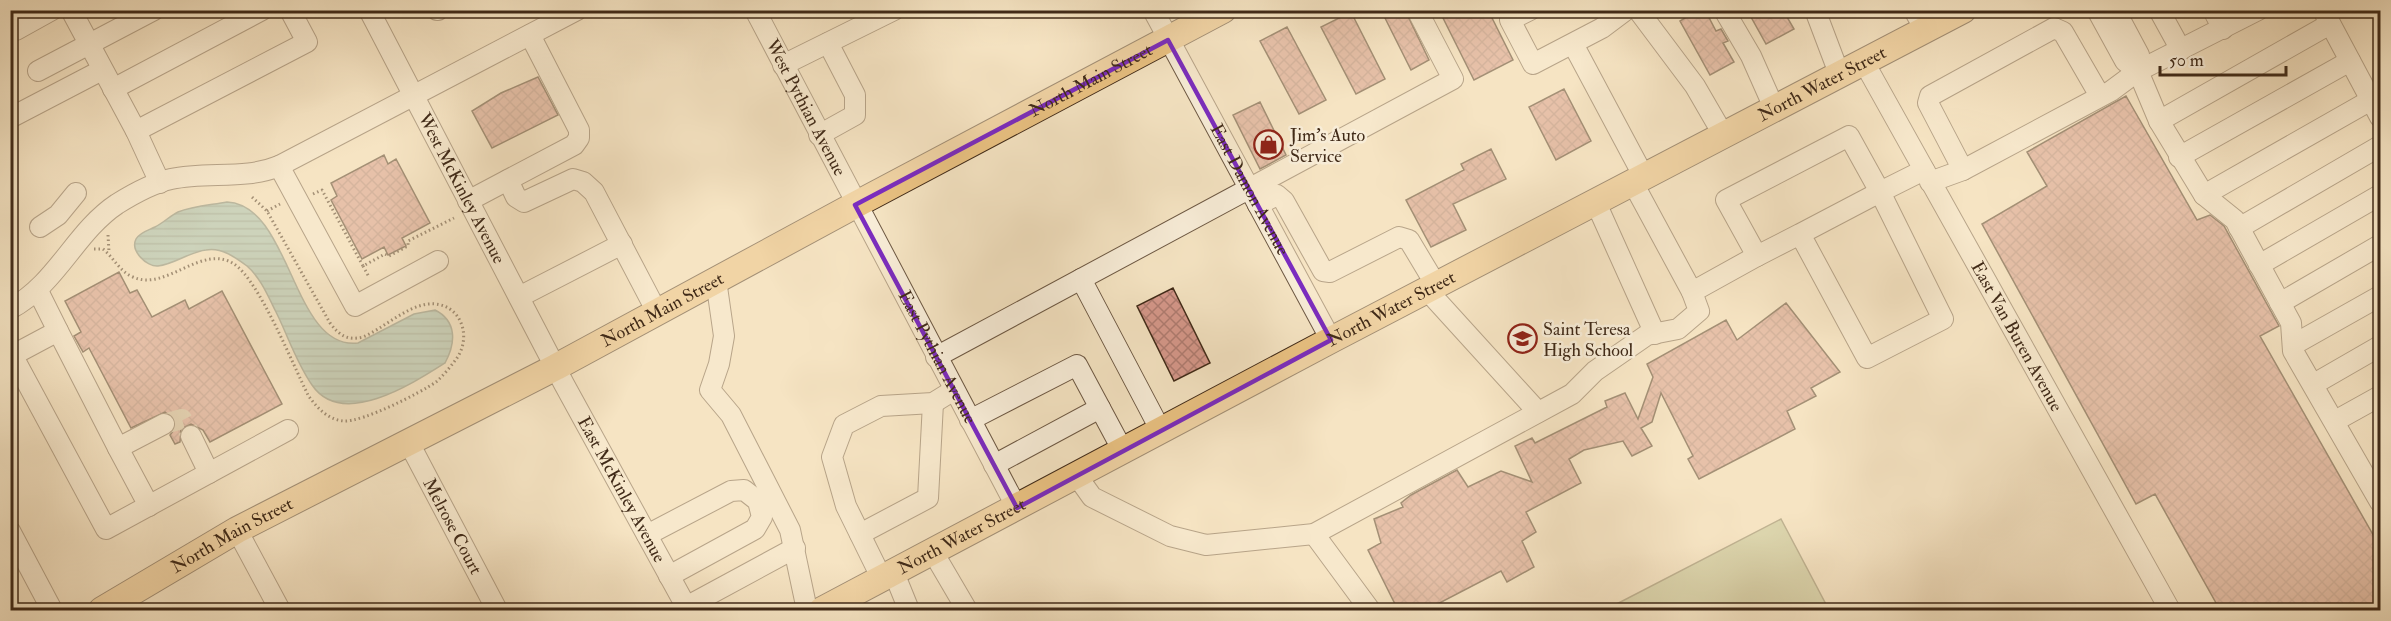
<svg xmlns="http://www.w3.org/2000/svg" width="2391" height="621" viewBox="0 0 2391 621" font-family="'IM FELL Double Pica',serif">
<defs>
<pattern id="water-rules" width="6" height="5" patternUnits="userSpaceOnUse" patternTransform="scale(1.5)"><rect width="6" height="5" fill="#9cbfb1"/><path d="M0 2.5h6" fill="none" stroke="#819b8f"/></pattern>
<pattern id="building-cross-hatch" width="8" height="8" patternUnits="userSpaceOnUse" patternTransform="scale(1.5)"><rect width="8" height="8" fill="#d6988b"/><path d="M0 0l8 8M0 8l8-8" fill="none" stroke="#af7c71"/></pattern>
</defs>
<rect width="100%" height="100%" fill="#f5e4c3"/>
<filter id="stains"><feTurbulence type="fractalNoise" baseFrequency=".00333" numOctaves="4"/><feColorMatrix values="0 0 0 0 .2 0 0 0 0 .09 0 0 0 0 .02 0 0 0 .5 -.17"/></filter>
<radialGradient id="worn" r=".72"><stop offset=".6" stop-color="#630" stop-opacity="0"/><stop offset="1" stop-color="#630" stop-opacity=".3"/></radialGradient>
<path fill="#bdc493" stroke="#7e7756" stroke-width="1.5" d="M 1781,519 L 1829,610 L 1605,610 Z"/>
<path fill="url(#water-rules)" stroke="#778374" stroke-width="1.5" d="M 227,202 C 292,205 292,351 358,343 L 414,314 L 435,310 C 457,321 456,343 445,363 C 412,384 342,429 312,385 C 296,362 288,336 276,312 C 268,296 260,277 247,266 C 235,257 221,247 206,250 C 189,252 175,264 158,266 C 147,267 130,251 136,239 C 140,232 149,230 155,227 C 163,223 170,216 178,212 C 193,206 211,205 227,202 Z"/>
<path fill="url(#building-cross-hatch)" stroke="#402a18" stroke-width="1.5" d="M 1381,10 L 1405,10 L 1429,60 L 1411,70 Z
M 1439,10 L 1488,10 L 1513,60 L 1474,80 Z
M 1698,10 L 1705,10 L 1716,31 L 1721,29 L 1728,41 L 1723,43 L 1734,62 L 1710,75 L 1680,21 Z
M 1763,10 L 1783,10 L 1794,29 L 1766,44 L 1751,17 Z
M 1351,12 L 1385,79 L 1356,94 L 1321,27 Z
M 1287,27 L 1326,100 L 1299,114 L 1260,41 Z
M 538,77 L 558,115 L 492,148 L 472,111 L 501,93 Z
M 1564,89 L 1591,141 L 1556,160 L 1529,107 Z
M 2126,96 L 2197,220 L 2210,215 L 2224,226 L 2279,326 L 2260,336 L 2380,547 L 2380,610 L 2220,610 L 2155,494 L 2136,504 L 1982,224 L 2047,186 L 2027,152 Z
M 1260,102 L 1286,155 L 1260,169 L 1233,115 Z
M 1491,149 L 1506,179 L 1453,204 L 1466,230 L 1431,247 L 1406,200 L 1464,170 L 1461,164 Z
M 384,155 L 388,164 L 396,159 L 430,223 L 402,238 L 406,246 L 388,255 L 384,247 L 362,259 L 331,200 L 337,196 L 331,183 Z
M 119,272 L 130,293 L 137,290 L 152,317 L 185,300 L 189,309 L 222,291 L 282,404 L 210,442 L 203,430 L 191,424 L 181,429 L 180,442 L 175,444 L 170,435 L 174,430 L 175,419 L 165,412 L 131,428 L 89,348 L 83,352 L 74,336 L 81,332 L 65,301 Z
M 1173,288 L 1210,363 L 1174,381 L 1137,306 Z
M 1786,303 L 1840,372 L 1811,388 L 1816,396 L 1787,411 L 1795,429 L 1699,479 L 1688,459 L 1693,456 L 1661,393 L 1652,422 L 1641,428 L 1652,446 L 1632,456 L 1623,441 L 1584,450 L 1569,459 L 1581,483 L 1526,512 L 1536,532 L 1522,541 L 1534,567 L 1507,582 L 1501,571 L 1426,610 L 1398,610 L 1368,550 L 1381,543 L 1374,519 L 1403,507 L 1401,503 L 1411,495 L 1457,470 L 1468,487 L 1501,471 L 1532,482 L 1515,446 L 1532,438 L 1535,443 L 1607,407 L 1605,401 L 1625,393 L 1638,419 L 1653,377 L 1647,364 L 1726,320 L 1737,340 Z"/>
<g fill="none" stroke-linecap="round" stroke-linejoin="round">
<path stroke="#d1bfa1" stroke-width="20" stroke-dasharray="20 10" stroke-linecap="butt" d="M 164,424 L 182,419 L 191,436"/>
<defs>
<g id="minor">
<path d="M 71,10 L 136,131 L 160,183"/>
<path id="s1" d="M 369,10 L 564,384 L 688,610"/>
<path d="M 437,10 L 438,10"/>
<path id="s2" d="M 755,10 L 1017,508"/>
<path id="s3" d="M 1153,10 L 1331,340"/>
<path d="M 1530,10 L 1510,20 L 1533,64 L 1602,28 L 1626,10"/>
<path d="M 1638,10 L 1695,86 L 1724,136"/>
<path d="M 1724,10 L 1751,56 L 1775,110"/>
<path d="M 1815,10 L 1840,76"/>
<path d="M 1914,10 L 1925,30"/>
<path d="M 2097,10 L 2125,61 L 2138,71"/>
<path d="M 2115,10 L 2139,55 L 2138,71 L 2159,121 L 2204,195 L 2235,220 L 2291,323 L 2293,351 L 2380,502"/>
<path d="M 2159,10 L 2181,50"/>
<path d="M 2213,10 L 2223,29"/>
<path d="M 2323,10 L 2380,117"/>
<path d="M 16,30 L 52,10"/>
<path d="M 1573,44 L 1644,177"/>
<path id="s4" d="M 1865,64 L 2170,610"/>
<path d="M 783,65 L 894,10"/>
<path d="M 38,71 L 154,10"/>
<path d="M 113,89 L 262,10"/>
<path d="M 10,118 L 102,70"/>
<path d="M 2159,121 L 2330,24"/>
<path d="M 136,131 L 307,42 L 290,10"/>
<path d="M 819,135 L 855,115 L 855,95 L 828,43"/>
<path d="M 2179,157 L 2350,61"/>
<path d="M 279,166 L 355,306 L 438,261"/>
<path d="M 1963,170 L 1928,103 L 1930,96 L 2054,28 L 2063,32 L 2100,96"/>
<path d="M 508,180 L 516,197 L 524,202 L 573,179 L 583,182 L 594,192 L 657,312"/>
<path d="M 1930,182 L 1963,170 L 2111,91 L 2138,71 L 2258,10"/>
<path d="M 1633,183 L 1692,292"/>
<path d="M 2204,195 L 2371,100"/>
<path d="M 468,201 L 574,145 L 579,138 L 579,130 L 530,35"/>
<path d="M 1596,203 L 1655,334"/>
<path d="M 1258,205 L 1277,195 L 1284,201 L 1323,271 L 1330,272 L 1399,237 L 1409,240 L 1436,285"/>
<path d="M 40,227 L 58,215 L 76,193"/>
<path d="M 2239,228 L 2380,146"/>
<path d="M 1800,234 L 1880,192 L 1849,136 L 1726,200 L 1757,256 L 1800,234 L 1867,358 L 1943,319 L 1880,192 L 1924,170"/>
<path d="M 2259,265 L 2380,195"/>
<path d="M 1081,279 L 1161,431"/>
<path d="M 716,280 L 724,336 L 719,364 L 710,390 L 731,415 L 790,530 L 807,610"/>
<path d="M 1427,290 L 1538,412"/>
<path d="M 38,291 L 58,331"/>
<path d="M 519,297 L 622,244"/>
<path d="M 2280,303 L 2380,245"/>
<path d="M 10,309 C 57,284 75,232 117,204 C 133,194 153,183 171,179 C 207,171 245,180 279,166 L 577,10"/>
<path d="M 2293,345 L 2380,296"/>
<path d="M 10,351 L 106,529 L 288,430"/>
<path d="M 13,355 L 58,331 L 118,448 L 164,424"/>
<path d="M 936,357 L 1453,79 L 1417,10"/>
<path d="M 2314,384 L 2380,346"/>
<path d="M 970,420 L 1077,365 L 1123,451"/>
<path d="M 2335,421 L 2380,396"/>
<path d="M 191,436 L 209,473"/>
<path id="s5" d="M 409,443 L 497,610"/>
<path d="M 118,448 L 149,506"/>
<path d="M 994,465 L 1100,408"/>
<path d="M 1077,476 L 1092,497 L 1170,536 L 1206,545 L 1314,534 L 1572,394 L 1595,371 L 1647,335 L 1678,329 L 1699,311 L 1692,292 L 1757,256"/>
<path d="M 237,530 L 280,610"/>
<path d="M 10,531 L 52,610"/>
<path d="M 860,534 L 928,498 L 933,403"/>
<path d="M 1314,534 L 1370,610"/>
<path d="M 647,535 L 731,491 L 744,490 L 758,501 L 762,517 L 755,529 L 669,576"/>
<path d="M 933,552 L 967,610"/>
<path d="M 894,573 L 909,610"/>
<path d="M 882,579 L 846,506 L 832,457 L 844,425 L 881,406 L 933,403 L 954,390"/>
<path d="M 686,607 L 795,548"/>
</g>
<g id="major">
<path id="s6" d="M 102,610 L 237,530 L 556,367 L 855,205 L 1223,10"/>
<path id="s7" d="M 822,610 L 1331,340 L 1963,10"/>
</g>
</defs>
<use href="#minor" stroke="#6d5843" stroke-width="22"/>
<use href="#major" stroke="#402a18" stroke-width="28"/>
<path stroke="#402a18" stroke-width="3" stroke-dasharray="1.5 3" stroke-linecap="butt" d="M 313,194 L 322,190 L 363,266 L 385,254 L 389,256 L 408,246 L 408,241 L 454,218
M 267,211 L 280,204
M 108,235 L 109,252
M 94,249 L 103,249 C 114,258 119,271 133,277 C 166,292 202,243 234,264 C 259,280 293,365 308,395 C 316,407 328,420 344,421 C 363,422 420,393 436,382 C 444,375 451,366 457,358 C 473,334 459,301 428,304 C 405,307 384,328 363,337 C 347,341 339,335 330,323 L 267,211 L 252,197
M 363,266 L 369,277"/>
<use href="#minor" stroke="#f8edd8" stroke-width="20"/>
<use href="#major" stroke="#eac282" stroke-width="26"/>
</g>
<path d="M0 0H2391V621H0ZM 1168,40 L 1331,340 L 1017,508 L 855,205 Z" fill="#f5e4c3" fill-opacity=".55" fill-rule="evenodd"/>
<path fill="none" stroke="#7b2cbf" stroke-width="4.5" stroke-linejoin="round" d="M 1168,40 L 1331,340 L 1017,508 L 855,205 Z"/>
<defs>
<symbol id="shop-ring" viewBox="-11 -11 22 22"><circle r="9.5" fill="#f8edd8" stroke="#8f2418" stroke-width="1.5"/><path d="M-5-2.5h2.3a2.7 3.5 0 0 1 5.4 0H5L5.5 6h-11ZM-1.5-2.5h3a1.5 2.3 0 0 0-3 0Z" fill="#8f2418"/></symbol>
<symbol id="school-ring" viewBox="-11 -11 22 22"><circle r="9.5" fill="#f8edd8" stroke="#8f2418" stroke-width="1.5"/><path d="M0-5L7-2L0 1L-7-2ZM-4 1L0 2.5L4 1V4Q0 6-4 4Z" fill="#8f2418"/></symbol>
</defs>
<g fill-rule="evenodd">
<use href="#shop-ring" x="1252" y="128" width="33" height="33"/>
<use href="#school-ring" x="1506" y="322" width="33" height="33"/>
</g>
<g text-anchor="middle" stroke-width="5" stroke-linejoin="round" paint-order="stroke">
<g font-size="18" fill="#402a18" stroke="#f8edd8">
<text dy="6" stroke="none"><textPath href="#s6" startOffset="1122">North Main Street</textPath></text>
<text dy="6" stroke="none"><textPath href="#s7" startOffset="1130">North Water Street</textPath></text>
<text dy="6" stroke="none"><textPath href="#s2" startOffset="110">West Pythian Avenue</textPath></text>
<text dy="6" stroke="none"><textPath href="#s1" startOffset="201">West McKinley Avenue</textPath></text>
<text dy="6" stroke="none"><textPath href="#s3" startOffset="204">East Damon Avenue</textPath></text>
<text dy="6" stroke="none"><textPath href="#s6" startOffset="636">North Main Street</textPath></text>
<text dy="6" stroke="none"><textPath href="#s7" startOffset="644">North Water Street</textPath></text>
<text dy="6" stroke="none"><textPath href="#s4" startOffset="312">East Van Buren Avenue</textPath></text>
<text dy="6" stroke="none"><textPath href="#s2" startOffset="392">East Pythian Avenue</textPath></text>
<text dy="6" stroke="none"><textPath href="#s1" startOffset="542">East McKinley Avenue</textPath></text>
<text dy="6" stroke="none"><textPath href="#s5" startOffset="94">Melrose Court</textPath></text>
<text dy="6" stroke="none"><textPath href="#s6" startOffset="150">North Main Street</textPath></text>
<text dy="6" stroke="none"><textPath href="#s7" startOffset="158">North Water Street</textPath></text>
</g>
<g font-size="18" fill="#402a18" stroke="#f8edd8" text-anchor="start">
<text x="1290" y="141">Jim's Auto<tspan x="1290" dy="21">Service</tspan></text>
<text x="1543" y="335">Saint Teresa<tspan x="1543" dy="21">High School</tspan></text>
</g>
</g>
<rect width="2391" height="621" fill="none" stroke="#f5e4c3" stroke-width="36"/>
<rect x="12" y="12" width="2367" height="597" fill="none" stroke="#402a18" stroke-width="3"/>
<rect x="18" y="18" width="2355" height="585" fill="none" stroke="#402a18" stroke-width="1.5"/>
<path d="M2160 66v9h126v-9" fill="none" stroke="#402a18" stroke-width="3"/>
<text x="2169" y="66" font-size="18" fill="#402a18" stroke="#f8edd8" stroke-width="4.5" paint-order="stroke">50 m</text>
<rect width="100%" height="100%" filter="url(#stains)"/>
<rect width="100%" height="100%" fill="url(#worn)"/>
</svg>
